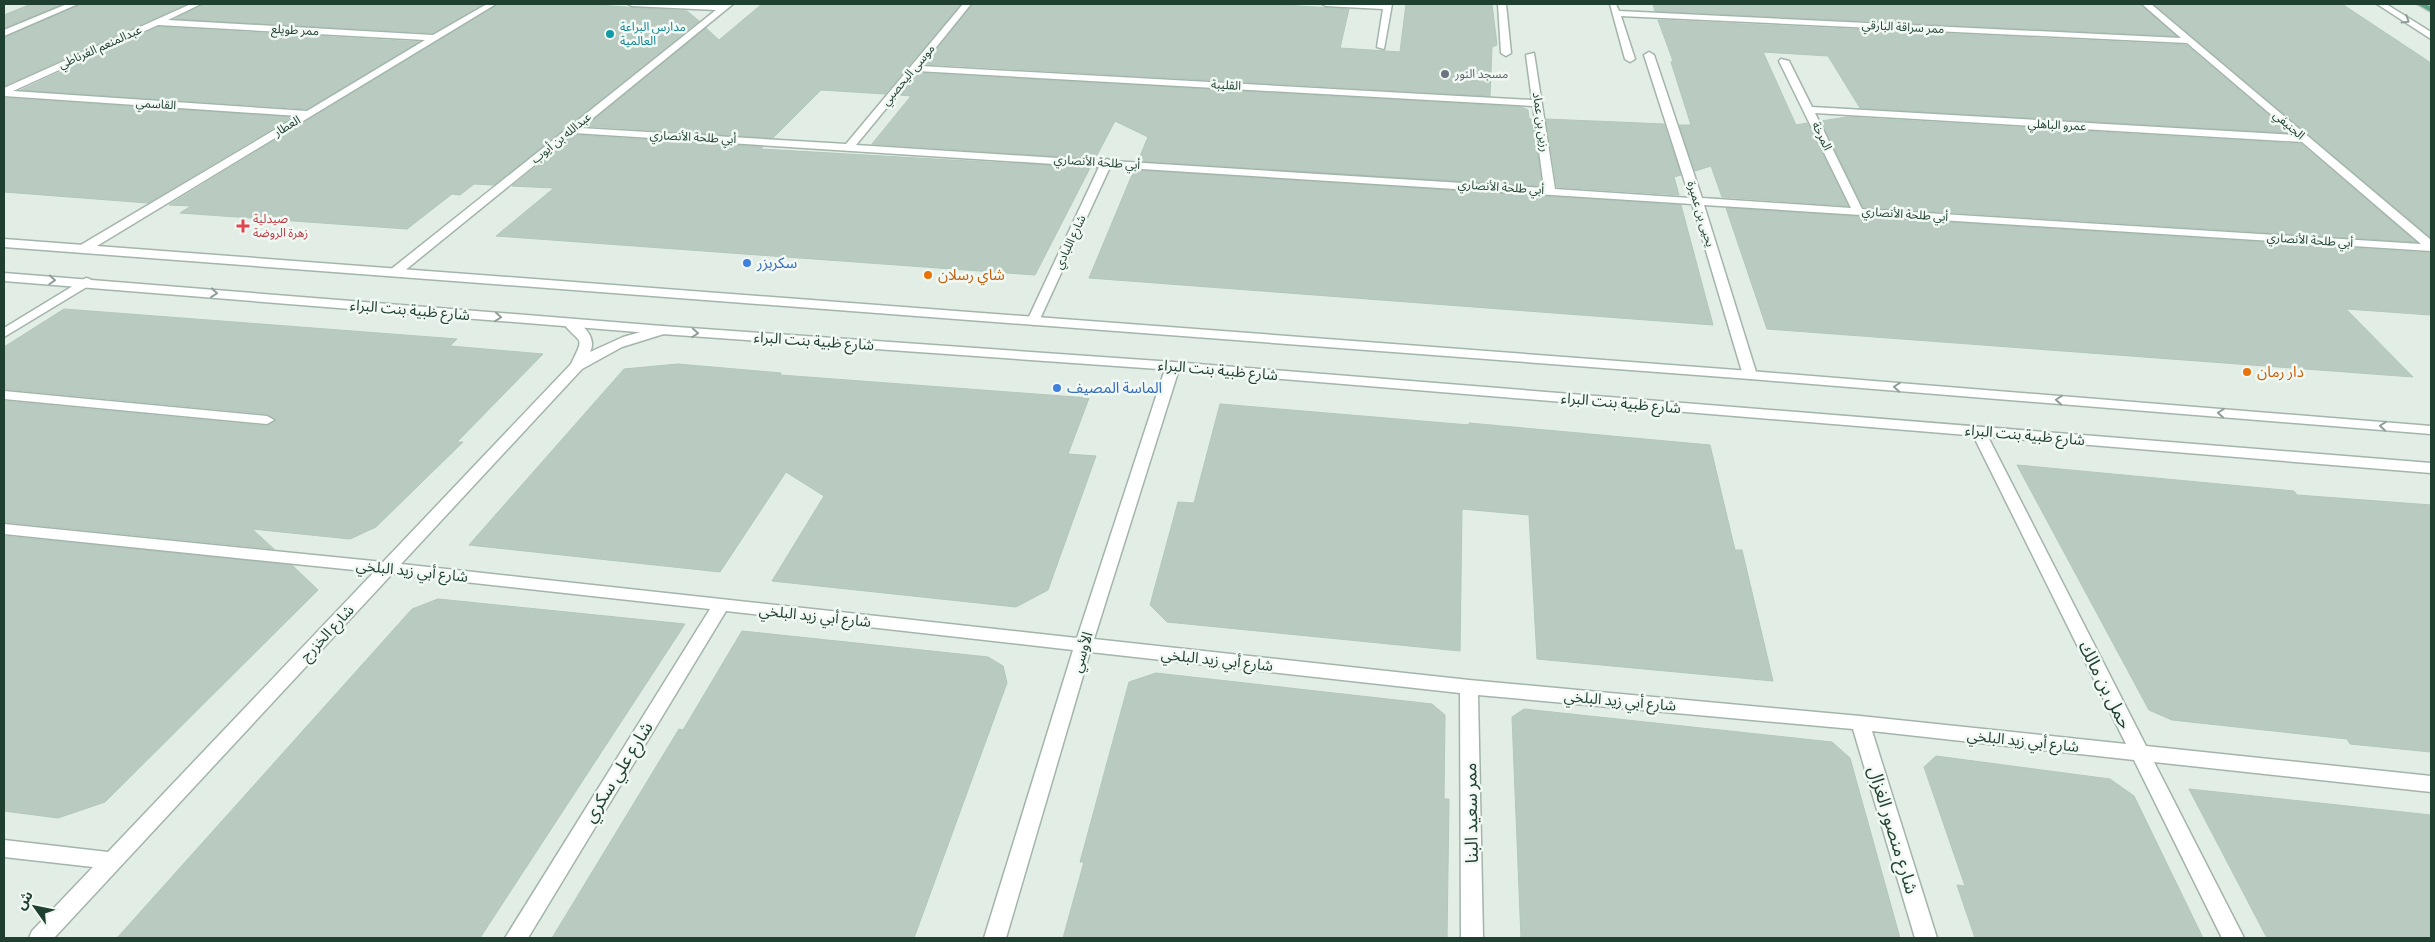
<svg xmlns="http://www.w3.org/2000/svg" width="2435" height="942" viewBox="0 0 2435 942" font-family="'PT Sans Narrow','Noto Sans Arabic',sans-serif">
<rect width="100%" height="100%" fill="#e1ede5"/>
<path fill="#b9cbc0" stroke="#b2c7bb" d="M 31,4 L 63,4 L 4,28 L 4,15 Z
M 80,4 L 187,4 L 4,86 L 4,38 Z
M 203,4 L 484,4 L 433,33 L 175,19 Z
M 498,4 L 581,4 L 687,11 L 699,21 L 494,185 L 474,184 L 460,195 L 452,194 L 407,229 L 180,213 L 191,206 L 169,205 Z
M 762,4 L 961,4 L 885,94 L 821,90 L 773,138 L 586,126 L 706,28 L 719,40 Z
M 973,4 L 1266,4 L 1349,9 L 1340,48 L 1400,52 L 1406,4 L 1492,4 L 1497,45 L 1492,47 L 1490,96 L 925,64 Z
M 1653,4 L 2140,4 L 2176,36 L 1655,11 Z
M 2154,4 L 2342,4 L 2431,63 L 2431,238 Z
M 1658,20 L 2186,45 L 2290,133 L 1860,108 L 1828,56 L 1763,52 L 1796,125 L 1807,123 L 1848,206 L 1722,197 L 1711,166 L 1695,171 L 1679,125 L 1691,125 L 1671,62 L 1673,61 Z
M 158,27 L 419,42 L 307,109 L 21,90 Z
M 918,73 L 1522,107 L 1528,110 L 1529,119 L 1533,119 L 1542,186 L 1138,161 L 1148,137 L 1115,121 L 1095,159 L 872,144 L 911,96 L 900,95 Z
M 4,98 L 292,117 L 148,203 L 4,192 Z
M 1847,117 L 2301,144 L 2416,242 L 1863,207 L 1821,121 Z
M 1546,119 L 1664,124 L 1681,175 L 1674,177 L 1679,195 L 1557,187 Z
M 575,135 L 763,147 L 761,149 L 1090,168 L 1035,275 L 496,236 L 554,188 L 512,186 Z
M 1134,170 L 1681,205 L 1713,325 L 1089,278 Z
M 1726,208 L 2431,253 L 2431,315 L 2346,309 L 2413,377 L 1767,329 Z
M 64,309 L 457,339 L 450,346 L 543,354 L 457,442 L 463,442 L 376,527 L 350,539 L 252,529 L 274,549 L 4,522 L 4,401 L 267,426 L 276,421 L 267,414 L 4,389 L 4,347 Z
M 678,364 L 781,373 L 780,375 L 1089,398 L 1068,454 L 1096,456 L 1048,590 L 1016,607 L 772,581 L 824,496 L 786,472 L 720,572 L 469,545 L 624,369 Z
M 1220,404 L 1469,425 L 1469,423 L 1710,445 L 1735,550 L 1742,550 L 1773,681 L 1537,659 L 1529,515 L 1462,509 L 1460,651 L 1167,622 L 1150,605 L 1178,502 L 1194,503 Z
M 2017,465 L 2294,491 L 2297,495 L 2431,505 L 2431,752 L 2350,744 L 2347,739 L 2172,720 L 2149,710 Z
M 4,536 L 292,565 L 318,590 L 105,802 L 58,818 L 4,811 Z
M 438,599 L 685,624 L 480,938 L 117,938 L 412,609 Z
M 742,631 L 988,657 L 1003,666 L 1007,683 L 914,938 L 552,938 L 679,729 L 683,730 Z
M 1156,673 L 1432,704 L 1445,715 L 1444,799 L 1449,799 L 1447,938 L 1063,938 L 1084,862 L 1080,862 L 1129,682 Z
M 1524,709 L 1832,742 L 1850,758 L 1900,938 L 1521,938 L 1512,717 Z
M 1936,756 L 2110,779 L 2134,796 L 2203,938 L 1975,938 L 1957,885 L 1965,886 L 1924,767 Z
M 2189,789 L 2431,815 L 2431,938 L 2267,938 Z"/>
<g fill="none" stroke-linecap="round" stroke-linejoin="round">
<defs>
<path id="minor" d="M 67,4 L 78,4 L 4,36 L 4,30 Z
M 191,4 L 201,4 L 168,20 L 433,35 L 487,4 L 496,4 L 87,252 L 79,252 L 77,249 L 79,246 L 298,116 L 4,96 L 4,88 ZM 158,25 L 425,40 L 307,111 L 13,91 Z
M 628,4 L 733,4 L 581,128 L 846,144 L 963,4 L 971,4 L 921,66 L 1532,100 L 1526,55 L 1534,53 L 1555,189 L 1690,198 L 1644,55 L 1649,52 L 1654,55 L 1702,198 L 1851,208 L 1779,61 L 1781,59 L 1789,61 L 1812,107 L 2295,135 L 2187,43 L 1621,16 L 1635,59 L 1630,62 L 1625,59 L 1610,4 L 1616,4 L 1619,11 L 2181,38 L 2142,4 L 2151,4 L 2431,240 L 2431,251 L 1704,205 L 1757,375 L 1750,379 L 1743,375 L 1692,204 L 1110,167 L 1039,321 L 1033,325 L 1027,321 L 1099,167 L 574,133 L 398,276 L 390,276 L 388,273 L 390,270 L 716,10 L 632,6 ZM 917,71 L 1533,106 L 1544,188 L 1112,161 L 1107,159 L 1103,161 L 856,145 ZM 1815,113 L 2302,142 L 2421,244 L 1862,209 Z
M 1322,4 L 1392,4 L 1384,49 L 1377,47 L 1383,9 L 1326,6 Z
M 1498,4 L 1506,4 L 1511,53 L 1506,56 L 1501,53 Z
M 86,278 L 90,279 L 92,282 L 90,285 L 4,337 L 4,328 Z
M 569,319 C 584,323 597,338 590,352 L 623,337 L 662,326 L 668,330 L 667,333 L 622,347 L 582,369 L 401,564 L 1077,638 L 1166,366 L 1173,362 L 1180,366 L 1094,639 L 1469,680 L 1860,716 L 2126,744 L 1971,431 L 1978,427 L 1985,431 L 2146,746 L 2431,776 L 2431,792 L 2154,762 L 2244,938 L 2222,938 L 2134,760 L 1872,731 L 1937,938 L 1915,938 L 1853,729 L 1478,695 L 1483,938 L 1461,938 L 1460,693 L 1090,652 L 1006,938 L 984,938 L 1073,650 L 726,611 L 528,938 L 505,938 L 710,609 L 392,574 L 54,938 L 29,938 L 32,931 L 93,867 L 4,857 L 4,840 L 108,852 L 374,572 L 4,534 L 4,524 L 383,562 L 571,364 C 586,334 580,345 563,323 Z
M 4,391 L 267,416 L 274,420 L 267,424 L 4,399 Z"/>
<path id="tertiary" d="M 2377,4 L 2386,4 L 2431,32 L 2431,39 Z
M 4,239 L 1750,371 L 2431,426 L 2431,434 L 1750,379 L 4,247 Z
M 4,273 L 662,326 L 1173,362 L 2431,463 L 2431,473 L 1173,370 L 662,334 L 4,281 Z"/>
<path id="primary" d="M 2417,4 L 2426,4 L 2431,7 L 2431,12 Z"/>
</defs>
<use href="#minor" stroke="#a3b5ab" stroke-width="3"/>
<use href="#tertiary" stroke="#a3b5ab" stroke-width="3"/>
<use href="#primary" stroke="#c0c9c5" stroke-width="3"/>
<use href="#minor" fill="#fff" fill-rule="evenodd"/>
<use href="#tertiary" fill="#fff" fill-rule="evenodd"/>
<use href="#primary" fill="#61a687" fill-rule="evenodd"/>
</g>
<defs><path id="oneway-chevron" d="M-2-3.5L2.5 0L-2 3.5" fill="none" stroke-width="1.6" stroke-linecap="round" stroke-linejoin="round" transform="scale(1.25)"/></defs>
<g stroke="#8f9f98">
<use href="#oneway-chevron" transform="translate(2406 20) rotate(32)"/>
<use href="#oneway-chevron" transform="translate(52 280) rotate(3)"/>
<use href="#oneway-chevron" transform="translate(214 293) rotate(5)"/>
<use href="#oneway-chevron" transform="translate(498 317) rotate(5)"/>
<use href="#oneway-chevron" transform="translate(695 333) rotate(4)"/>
<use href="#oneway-chevron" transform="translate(1897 387) rotate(-175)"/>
<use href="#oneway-chevron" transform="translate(2059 400) rotate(-175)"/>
<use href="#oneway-chevron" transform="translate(2221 413) rotate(-175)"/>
<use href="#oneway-chevron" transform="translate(2383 426) rotate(-175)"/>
</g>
<circle fill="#0f9aa8" stroke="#f2f9f4" stroke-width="2" cx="610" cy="34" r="5"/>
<circle fill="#6b7280" stroke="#f2f9f4" stroke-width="2" cx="1445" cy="74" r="5"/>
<path fill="#e0444e" stroke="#f2f9f4" stroke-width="2" d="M240.5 218.5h5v5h5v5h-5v5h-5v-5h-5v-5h5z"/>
<g fill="#3f7fe0" stroke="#f2f9f4" stroke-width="2">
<circle cx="747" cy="263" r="5"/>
<circle cx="1057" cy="388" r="5"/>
</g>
<g fill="#e8710a" stroke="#f2f9f4" stroke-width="2">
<circle cx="928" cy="275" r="5"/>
<circle cx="2247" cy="372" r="5"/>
</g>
<g text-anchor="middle" stroke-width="5" stroke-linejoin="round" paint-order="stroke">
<g font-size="12" fill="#0d838f" stroke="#f2f9f4" text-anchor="start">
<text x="620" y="31">مدارس البراعة<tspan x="620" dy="14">العالمية</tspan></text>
</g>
<g font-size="12" fill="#1f3f30" stroke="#f2f9f4">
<text transform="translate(1903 27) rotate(3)" y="4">ممر سراقة البارقي</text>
<text transform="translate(295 30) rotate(3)" y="4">ممر طويلع</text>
<text transform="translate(100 47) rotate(-24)" y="4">عبدالمنعم الغرناطي</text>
<text transform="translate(908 75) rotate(-50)" y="4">موسى اليحصبي</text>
<text transform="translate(1226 85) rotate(3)" y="4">القليبة</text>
<text transform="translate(156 104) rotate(4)" y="4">القاسمي</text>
<text transform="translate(1541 122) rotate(82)" y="4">رزين بن عماد</text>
<text transform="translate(2057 125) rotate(3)" y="4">عمرو الباهلي</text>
<text transform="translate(2289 125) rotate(41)" y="4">الجنيفي</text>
<text transform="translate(287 126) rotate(-31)" y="4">العطار</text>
<text transform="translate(1822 136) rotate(64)" y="4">المرخة</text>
<text transform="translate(693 137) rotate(3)" y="4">أبي طلحة الأنصاري</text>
<text transform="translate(561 138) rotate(-39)" y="4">عبدالله بن أيوب</text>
<text transform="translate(1097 162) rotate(4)" y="4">أبي طلحة الأنصاري</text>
<text transform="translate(1501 187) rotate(4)" y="4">أبي طلحة الأنصاري</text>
<text transform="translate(1701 214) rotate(73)" y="4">يحيى بن عميرة</text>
<text transform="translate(1905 214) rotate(4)" y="4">أبي طلحة الأنصاري</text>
<text transform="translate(2310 240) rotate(4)" y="4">أبي طلحة الأنصاري</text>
<text transform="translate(1070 242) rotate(-65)" y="4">شارع اللبادي</text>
</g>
<g font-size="12" fill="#5b616d" stroke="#f2f9f4" text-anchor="start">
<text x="1455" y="78">مسجد النور</text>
</g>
<g font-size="12" fill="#be3a42" stroke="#f2f9f4" text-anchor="start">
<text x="253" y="223">صيدلية<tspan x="253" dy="14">زهرة الروضة</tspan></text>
</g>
<g font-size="15" fill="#366cbe" stroke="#f2f9f4" text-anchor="start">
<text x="757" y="268">سكربزر</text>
<text x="1067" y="393">الماسة المصيف</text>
</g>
<g font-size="15" fill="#c56008" stroke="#f2f9f4" text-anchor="start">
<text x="938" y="280">شاي رسلان</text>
<text x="2257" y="377">دار رمان</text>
</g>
<g font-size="15" fill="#1f3f30" stroke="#f2f9f4">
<text transform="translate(410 310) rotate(5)" y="5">شارع ظبية بنت البراء</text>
<text transform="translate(814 341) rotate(4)" y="5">شارع ظبية بنت البراء</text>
<text transform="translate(1218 370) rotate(5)" y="5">شارع ظبية بنت البراء</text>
<text transform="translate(1621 403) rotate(5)" y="5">شارع ظبية بنت البراء</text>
<text transform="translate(2025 435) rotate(5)" y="5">شارع ظبية بنت البراء</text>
<text transform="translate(412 571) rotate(6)" y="5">شارع أبي زيد البلخي</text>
<text transform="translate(815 616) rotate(6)" y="5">شارع أبي زيد البلخي</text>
<text transform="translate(327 633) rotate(-47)" y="5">شارع الخزرج</text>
<text transform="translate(1082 652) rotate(-73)" y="5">الأوسي</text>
<text transform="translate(1217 660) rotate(6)" y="5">شارع أبي زيد البلخي</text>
<text transform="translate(1620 701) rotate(5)" y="5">شارع أبي زيد البلخي</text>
<text transform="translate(2023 741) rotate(6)" y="5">شارع أبي زيد البلخي</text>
</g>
<g font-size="18" fill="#1f3f30" stroke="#f2f9f4">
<text transform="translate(2105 685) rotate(63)" y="6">حمل بن مالك</text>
<text transform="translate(618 772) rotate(-58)" y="6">شارع علي سكري</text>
<text transform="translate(1471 813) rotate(-91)" y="6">ممر سعيد البنا</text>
<text transform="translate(1893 830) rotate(73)" y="6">شارع منصور الغزال</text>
</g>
</g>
<rect width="2435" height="942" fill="none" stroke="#1f3f30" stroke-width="10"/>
<g transform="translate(35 907) rotate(303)" stroke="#f2f9f4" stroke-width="4" paint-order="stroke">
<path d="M0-4L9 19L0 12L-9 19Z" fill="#1f3f30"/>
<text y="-8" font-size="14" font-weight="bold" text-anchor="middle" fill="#1f3f30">ش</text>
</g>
</svg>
